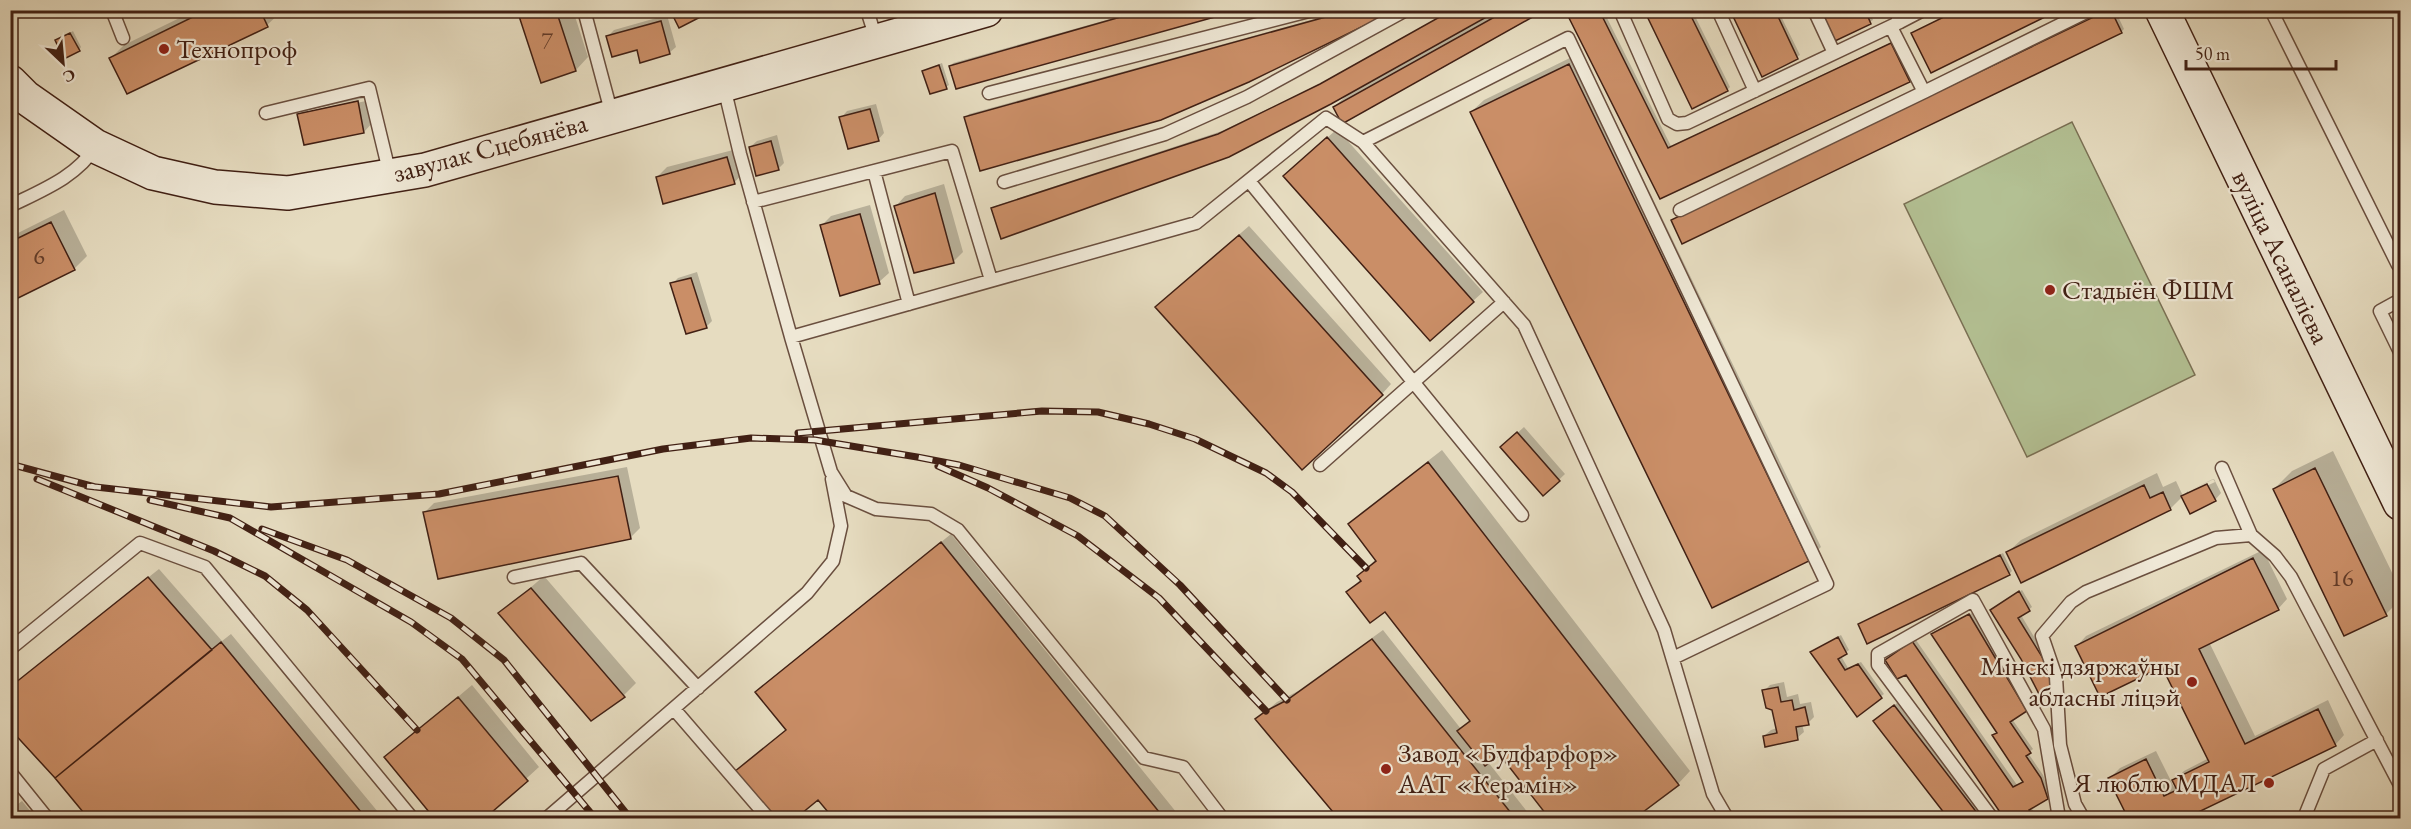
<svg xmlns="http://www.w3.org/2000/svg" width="2411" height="829" viewBox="0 0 2411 829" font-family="'EB Garamond',serif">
<rect width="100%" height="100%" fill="#e6dcc0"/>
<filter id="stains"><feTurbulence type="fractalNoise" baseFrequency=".00333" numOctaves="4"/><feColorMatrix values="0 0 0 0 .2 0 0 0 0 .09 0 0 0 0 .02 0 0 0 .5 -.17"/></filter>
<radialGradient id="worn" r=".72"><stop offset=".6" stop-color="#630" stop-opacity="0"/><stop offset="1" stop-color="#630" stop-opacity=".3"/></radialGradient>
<path fill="#b3c093" stroke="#7a7054" stroke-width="1.5" d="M 2072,122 L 2195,375 L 2027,457 L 1904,204 Z"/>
<path fill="#0003" fill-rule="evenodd" d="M 196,10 L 279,10 L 280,13 L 267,25 L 111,58 L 124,45 Z
M 518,10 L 573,10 L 588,57 L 576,70 Z
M 1142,10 L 1235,10 L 951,66 L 953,63 Z
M 1347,10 L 1378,10 L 1379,15 L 1377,18 L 966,117 L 969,114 Z
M 1502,10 L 1542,10 L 1334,107 L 1347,95 L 993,209 L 995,206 L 1222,131 L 1324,82 L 1493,12 L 1494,15 Z
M 1567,10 L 1603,10 L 1671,146 L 1894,41 L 1911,78 L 1661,197 Z
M 1646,10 L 1692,10 L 1730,87 L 1727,90 Z
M 1732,10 L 1778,10 L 1800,55 L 1763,75 Z
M 1822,10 L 1869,10 L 1873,20 L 1836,39 Z
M 2107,10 L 2115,10 L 2124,29 L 2121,32 Z
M 667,15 L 676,47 L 669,53 L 638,48 L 608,36 L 614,30 Z
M 73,31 L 81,47 L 79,50 L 56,41 Z
M 1582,52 L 1821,547 L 1808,559 L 1712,606 L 1471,112 L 1484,100 Z
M 942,63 L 949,85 L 946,87 L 923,71 Z
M 367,92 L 373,122 L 364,132 L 299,114 L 309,105 ZM 365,98 L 366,101 L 308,113 L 308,110 Z
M 876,104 L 884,133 L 878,140 L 841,118 L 847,111 Z
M 1337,129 L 1483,292 L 1473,301 L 1295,167 Z
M 777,135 L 784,163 L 778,169 L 750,147 L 757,141 Z
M 737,149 L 743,173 L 734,183 L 657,177 L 667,167 Z
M 944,184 L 963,252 L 953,262 L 896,206 L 905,196 Z
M 870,205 L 889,273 L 879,282 L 821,226 L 831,216 Z
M 64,210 L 87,256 L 74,269 L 10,300 L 10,237 Z
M 1249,226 L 1391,384 L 1382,394 L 1166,298 Z
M 697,272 L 712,321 L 706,327 L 672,284 L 678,278 Z
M 1524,427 L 1565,474 L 1544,494 L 1502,447 Z
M 1442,450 L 1690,771 L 1678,784 L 1632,818 L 1551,818 L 1500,753 L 1488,762 L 1532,818 L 1340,818 L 1257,719 L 1277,702 L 1298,691 L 1383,630 L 1461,729 L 1471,720 L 1385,610 L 1348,592 L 1361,579 L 1359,576 L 1376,559 L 1350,525 L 1362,512 Z
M 2333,451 L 2400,589 L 2400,600 L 2386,614 L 2274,489 L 2292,471 Z
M 627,467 L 640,528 L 630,538 L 424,513 L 434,503 Z
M 2157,473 L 2163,487 L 2176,481 L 2183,496 L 2188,491 L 2188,495 L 2215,482 L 2213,479 L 2189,491 L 2214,479 L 2221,493 L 2215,500 L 2190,512 L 2183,496 L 2170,509 L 2022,581 L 2008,552 L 2021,540 Z
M 951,534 L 1181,818 L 835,818 L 819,798 L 793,818 L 773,818 L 736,772 L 787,729 L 757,692 Z
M 2263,550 L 2287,599 L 2278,609 L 2209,642 L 2255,736 L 2328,700 L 2344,735 L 2335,745 L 2183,818 L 2130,818 L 2110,778 L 2120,768 L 2156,751 L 2174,787 L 2177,786 L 2174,780 L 2184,771 L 2209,758 L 2163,665 L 2077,646 L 2086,636 Z
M 2003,553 L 2012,571 L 2009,574 L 1859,624 Z
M 159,569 L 222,641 L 231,634 L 383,818 L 90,818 L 56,777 L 10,687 Z
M 544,576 L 636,683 L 624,695 L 591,719 L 500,614 Z
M 2022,590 L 2032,607 L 2021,615 L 2051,665 L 2023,658 L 1992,610 Z
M 1972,613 L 2029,707 L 2012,719 L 2033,749 L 2028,753 L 2043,775 L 2050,795 L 2031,807 L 2037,817 L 2036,818 L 2006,818 L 1906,673 L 1889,658 L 1916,640 L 2017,785 L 2024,781 L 1994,736 L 1999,732 L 1935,632 Z
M 1841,635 L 1849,650 L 1841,656 L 1848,668 L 1861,662 L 1884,694 L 1857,714 L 1815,650 Z
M 1784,682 L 1787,697 L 1798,694 L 1800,704 L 1811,702 L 1814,717 L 1808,723 L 1802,724 L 1804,732 L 1797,738 L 1764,736 L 1771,730 L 1777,728 L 1773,709 L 1764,691 L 1770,685 Z
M 472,685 L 539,767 L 483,818 L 435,818 L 386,758 Z
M 1897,703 L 1985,818 L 1950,818 L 1875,721 Z
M 22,801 L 36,818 L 10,818 L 10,810 Z"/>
<path fill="#ca8e67" stroke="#412014" stroke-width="1.5" d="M 207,10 L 260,10 L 268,27 L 127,94 L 109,58 Z
M 517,10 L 556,10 L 576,71 L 541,83 Z
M 670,10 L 714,10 L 679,28 Z
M 1145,10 L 1240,10 L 956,89 L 949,66 Z
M 1351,10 L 1375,10 L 1378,19 L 1249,82 L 1161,120 L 980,171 L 964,117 Z
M 1452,10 L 1499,10 L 1331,104 L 1229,157 L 1001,239 L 991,208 L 1218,134 L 1320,84 Z
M 1507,10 L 1545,10 L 1342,124 L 1333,107 Z
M 1565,10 L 1599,10 L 1668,148 L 1891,43 L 1910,82 L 1660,199 Z
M 1644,10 L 1688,10 L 1728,91 L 1692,109 Z
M 1730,10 L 1775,10 L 1798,59 L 1762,77 Z
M 1821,10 L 1865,10 L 1871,24 L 1835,41 Z
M 1958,10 L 2059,10 L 1931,73 L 1911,33 Z
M 2108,10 L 2111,10 L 2122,33 L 1682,244 L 1671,220 Z
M 661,21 L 670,54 L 640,63 L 637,50 L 612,57 L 606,36 Z
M 70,33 L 80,51 L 64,59 L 55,40 Z
M 1569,64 L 1809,561 L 1712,608 L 1470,112 Z
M 939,65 L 947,89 L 930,94 L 922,71 Z
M 358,101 L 364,133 L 304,145 L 297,114 Z
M 870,109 L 879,141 L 848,149 L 839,117 Z
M 1327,137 L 1474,302 L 1430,341 L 1283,176 Z
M 771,141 L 779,170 L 756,176 L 749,147 Z
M 727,157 L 735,184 L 663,204 L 656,177 Z
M 935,193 L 954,263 L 914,273 L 894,206 Z
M 860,214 L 880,284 L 840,296 L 820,225 Z
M 51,222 L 75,270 L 10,302 L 10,242 Z
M 1239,235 L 1383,395 L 1302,470 L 1155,307 Z
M 691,278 L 707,328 L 686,334 L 670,283 Z
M 1517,432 L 1560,481 L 1543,496 L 1500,447 Z
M 1428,462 L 1679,785 L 1635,818 L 1549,818 L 1500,755 L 1485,766 L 1457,731 L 1470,721 L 1385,612 L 1370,623 L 1346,592 L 1361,581 L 1357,576 L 1376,561 L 1348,524 Z
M 2315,468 L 2387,616 L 2344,636 L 2273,489 Z
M 618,476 L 631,539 L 438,579 L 423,512 Z
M 2207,484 L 2216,501 L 2190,514 L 2181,496 Z
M 2144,485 L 2150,498 L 2163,492 L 2171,510 L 2021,583 L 2006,552 Z
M 941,542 L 1164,818 L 833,818 L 818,800 L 796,818 L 771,818 L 734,772 L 786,730 L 755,692 Z
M 2000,555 L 2010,575 L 1867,644 L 1858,624 Z
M 2253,558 L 2279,610 L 2199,649 L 2245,744 L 2318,709 L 2336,746 L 2186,818 L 2128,818 L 2108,778 L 2146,759 L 2164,796 L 2177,790 L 2172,780 L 2209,762 L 2162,667 L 2100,697 L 2075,646 Z
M 148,577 L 212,650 L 55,778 L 10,729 L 10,687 Z
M 531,588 L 625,697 L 591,721 L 498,613 Z
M 2019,591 L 2030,611 L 2018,618 L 2049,668 L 2052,690 L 2039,694 L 2021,659 L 1990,610 Z
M 1969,614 L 2027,711 L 2010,722 L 2031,753 L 2026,756 L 2041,778 L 2048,799 L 2029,810 L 2034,818 L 2004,818 L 1906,675 L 1897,679 L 1885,660 L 1912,641 L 2013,787 L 2023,782 L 1992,735 L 1997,733 L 1931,634 Z
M 1838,637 L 1847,654 L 1838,659 L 1845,670 L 1858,664 L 1882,698 L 1857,717 L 1810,652 Z
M 1372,639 L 1515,818 L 1338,818 L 1255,719 L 1266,711 L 1287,700 Z
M 221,642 L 366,818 L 88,818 L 55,778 Z
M 1778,687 L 1781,702 L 1792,700 L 1794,710 L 1805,707 L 1809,725 L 1796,727 L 1798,740 L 1765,747 L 1763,736 L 1777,733 L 1772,710 L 1766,708 L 1762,690 Z
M 458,697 L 528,781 L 485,818 L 434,818 L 384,757 Z
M 1894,705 L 1981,818 L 1948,818 L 1873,721 Z"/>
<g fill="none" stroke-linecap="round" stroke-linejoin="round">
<defs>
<path id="lane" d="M 112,10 L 123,38
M 584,10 L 612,115
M 867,10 L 876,39
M 1620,10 L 1668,119 L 1677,124 L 1687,123 L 1900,22
M 1718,10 L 1755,91
M 1814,10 L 1834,53
M 1895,10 L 1900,22 L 1923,10
M 2271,10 L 2398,265
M 1891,27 L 1924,92 L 2090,10
M 724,87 L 740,154 L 791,337 L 1196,223 L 1326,118 L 1363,142 L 1524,325 L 1664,630 L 1713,794 L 1727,818
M 989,93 L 1313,10
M 266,113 L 369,88 L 390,175
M 1363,142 L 1568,38 L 1827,584 L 1673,658
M 874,171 L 909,304
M 1249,181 L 1522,515
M 1004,182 L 1165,134 L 1247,97 L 1406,10
M 753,202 L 952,151 L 991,280
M 10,206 C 40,191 77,177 95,147
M 1680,210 L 1924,92
M 2400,300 L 2380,311 L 2400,352
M 791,337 L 831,472 L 846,496 L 876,509 L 931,514 L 958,530 L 1144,758 L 1183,767 L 1222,818
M 1320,465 L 1504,302
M 2222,468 L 2251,535 L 2275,556 L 2291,577 L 2400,785
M 514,577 L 581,563 L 698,688
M 10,649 L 140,543 L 205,567 L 412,818
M 674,709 L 768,818
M 10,772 L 47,818
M 547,818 L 807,593 L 833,561 L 841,526 L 832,479
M 1992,818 L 1878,665 L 1878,654 L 1973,600 L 2044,729 L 2059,818
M 2083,818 L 2075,804 L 2060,745 L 2056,677 L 2042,636 L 2071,602 L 2086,592 L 2216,538 L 2251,535
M 2304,818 L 2324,769 L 2377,740"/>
<path id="secondary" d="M 2162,10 L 2400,503
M 10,82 L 25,97 L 95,146 L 153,173 L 215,187 L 288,193 L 425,170 L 986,10"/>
</defs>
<use href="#lane" stroke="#6a4f3f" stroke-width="15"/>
<use href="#secondary" stroke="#412014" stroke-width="36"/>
<use href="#lane" stroke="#efe8d6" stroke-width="12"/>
<use href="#secondary" stroke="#efe8d6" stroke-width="33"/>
<defs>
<path id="rail" d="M 798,433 L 1042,411 L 1098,412 L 1149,424 L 1195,439 L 1266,473 L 1292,492 L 1366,568
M 10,464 L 95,487
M 938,466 L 988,488 L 1078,536 L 1159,598 L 1266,711
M 37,479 L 214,551 L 265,576 L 307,610 L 417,730
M 87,486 L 271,507 L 439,494 L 663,449 L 751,438 L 815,440 L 917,457 L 959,465 L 1070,498 L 1105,516 L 1180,585 L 1287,700
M 150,500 L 230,518 L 411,622 L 462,659 L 595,818
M 262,529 L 347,560 L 451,618 L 504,660 L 630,818"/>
</defs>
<use href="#rail" stroke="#412014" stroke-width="7"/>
<use href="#rail" stroke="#efe8d6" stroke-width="4.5" stroke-dasharray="14" stroke-linecap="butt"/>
</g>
<g fill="#8f2418" stroke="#efe8d6" stroke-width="2">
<circle cx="164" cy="49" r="6"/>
<circle cx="2050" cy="290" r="6"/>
<circle cx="2192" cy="682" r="6"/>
<circle cx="1386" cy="769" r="6"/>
<circle cx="2269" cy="783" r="6"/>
</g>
<g text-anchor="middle" stroke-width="4.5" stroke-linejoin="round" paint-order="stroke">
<g font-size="24" fill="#633c29">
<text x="547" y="49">7</text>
<text x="39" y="264">6</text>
<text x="2342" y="586">16</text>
</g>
<g font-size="27" fill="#412014" stroke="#efe8d6" text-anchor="start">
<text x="176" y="58">Технопроф</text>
<text x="2062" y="299">Стадыён ФШМ</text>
<text x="2180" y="675" text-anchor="end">Мінскі дзяржаўны<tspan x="2180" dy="31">абласны ліцэй</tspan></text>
<text x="1398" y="762">Завод «Будфарфор»<tspan x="1398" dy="31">ААТ «Керамін»</tspan></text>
<text x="2257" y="792" text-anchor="end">Я люблю МДАЛ</text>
</g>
<g font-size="27" fill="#412014" stroke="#efe8d6">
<text transform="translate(490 148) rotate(-15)" y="9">завулак Сцебянёва</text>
<text transform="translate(2281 257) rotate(64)" y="9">вуліца Асаналіева</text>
</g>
</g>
<rect width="2411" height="829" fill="none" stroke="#e6dcc0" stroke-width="36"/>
<rect x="12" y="12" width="2387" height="805" fill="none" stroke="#412014" stroke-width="3"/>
<rect x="18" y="18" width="2375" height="793" fill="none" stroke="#412014" stroke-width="1.5"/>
<g transform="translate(63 63) rotate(154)" stroke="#efe8d6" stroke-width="4.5" paint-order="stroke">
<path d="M0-4.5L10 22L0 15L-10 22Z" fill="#412014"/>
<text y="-9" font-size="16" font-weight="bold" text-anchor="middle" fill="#412014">С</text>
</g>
<path d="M2186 60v9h150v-9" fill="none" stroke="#412014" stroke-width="3"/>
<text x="2195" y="60" font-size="18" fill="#412014" stroke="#efe8d6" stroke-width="4.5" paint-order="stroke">50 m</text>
<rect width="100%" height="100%" filter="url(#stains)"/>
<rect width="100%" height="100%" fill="url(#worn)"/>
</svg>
